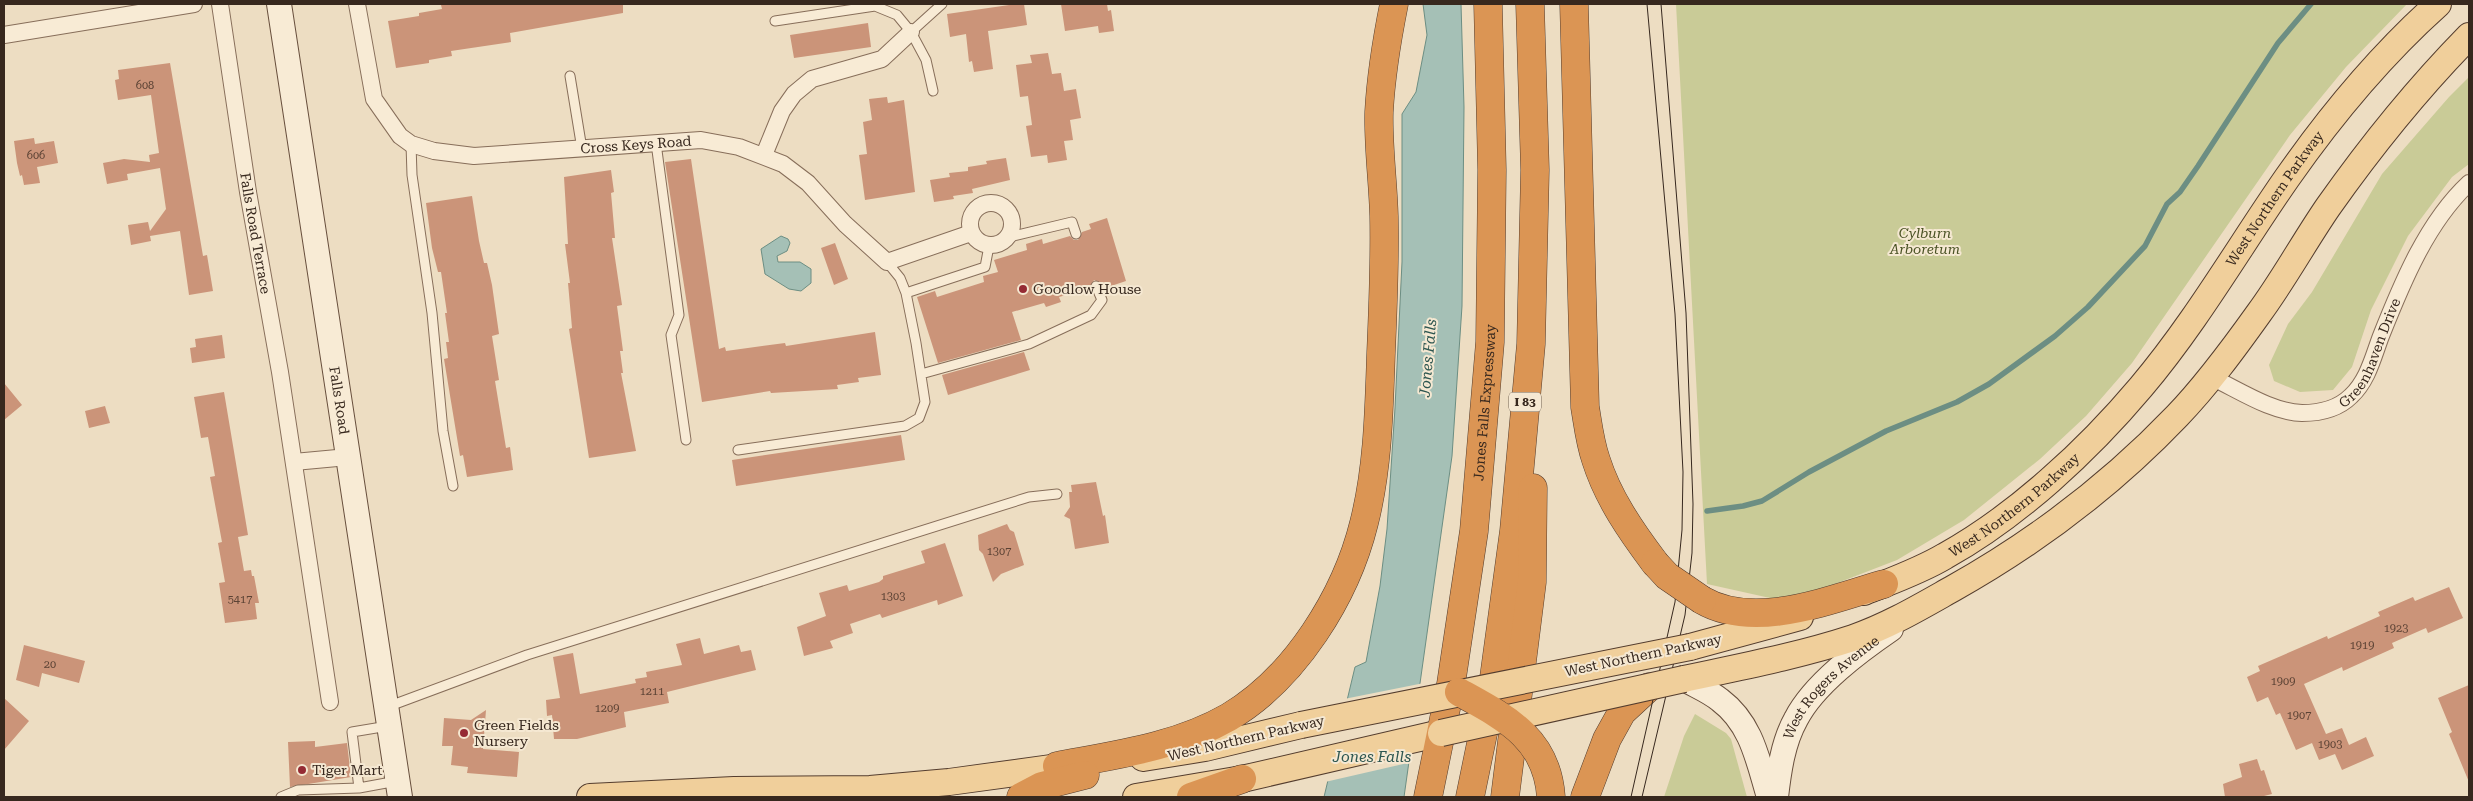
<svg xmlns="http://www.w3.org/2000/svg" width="2473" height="801" viewBox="0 0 2473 801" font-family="'Roboto Serif',serif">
<rect width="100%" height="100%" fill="#edddc2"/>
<path fill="#c9cb97" d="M 1676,4 L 2407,4 L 2346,67 L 2290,135 L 2132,363 L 2086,416 L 2040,459 L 1964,520 L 1897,560 L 1809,594 L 1779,600 L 1707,584 Z
M 2469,77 L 2469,164 L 2452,177 L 2408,236 L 2371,310 L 2352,367 L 2333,390 L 2300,392 L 2274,381 L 2269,365 L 2288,324 L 2312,292 L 2382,174 L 2449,97 Z
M 1695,714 L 1726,733 L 1731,739 L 1747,797 L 1664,797 L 1684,736 Z"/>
<path fill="#a5c0b6" stroke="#6c8e83" d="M 1423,4 L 1461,4 L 1464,107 L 1462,306 L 1452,456 L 1404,797 L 1324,797 L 1355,667 L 1366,662 L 1380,586 L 1387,529 L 1395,408 L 1402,262 L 1402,114 L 1416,92 L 1427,35 Z
M 781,236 L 788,239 L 790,243 L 787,251 L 777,256 L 778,262 L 800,262 L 811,269 L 811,283 L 801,291 L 789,289 L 765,274 L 761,249 Z"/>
<path fill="#edddc2" d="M 1424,683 L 1412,762 L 1325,782 L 1344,699 Z"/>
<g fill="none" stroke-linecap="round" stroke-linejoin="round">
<path stroke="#6c8e83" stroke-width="5.5" d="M 1707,511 L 1743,506 L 1762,501 L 1809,472 L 1886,431 L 1957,402 L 1989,384 L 2055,336 L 2088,307 L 2145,246 L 2167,204 L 2180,192 L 2198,166 L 2278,43 L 2311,4"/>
</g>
<path fill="#cb9479" d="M 449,4 L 623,4 L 623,13 L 510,33 L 511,42 L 451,51 L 452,56 L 429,60 L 429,63 L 396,68 L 388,21 L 419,16 L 419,13 L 442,9 L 441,5 Z
M 1016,4 L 1024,4 L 1027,25 L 988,31 L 993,69 L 974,72 L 972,61 L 969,62 L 966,34 L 950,37 L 947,14 Z
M 1061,4 L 1107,4 L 1108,11 L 1111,10 L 1114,31 L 1099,33 L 1098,26 L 1065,31 Z
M 868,23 L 871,47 L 794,58 L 790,35 Z
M 1048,53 L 1052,74 L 1061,73 L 1064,91 L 1076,89 L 1081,118 L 1070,120 L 1073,140 L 1064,141 L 1067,160 L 1048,163 L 1047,155 L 1031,157 L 1026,126 L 1032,125 L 1028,96 L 1020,97 L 1016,65 L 1032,63 L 1030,55 Z
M 170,63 L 203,256 L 207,255 L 213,291 L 189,295 L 180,231 L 150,236 L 151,241 L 131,245 L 128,225 L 148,222 L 150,231 L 166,209 L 160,168 L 127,174 L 128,180 L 107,184 L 103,163 L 124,159 L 150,162 L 149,155 L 159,153 L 151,95 L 118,100 L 115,80 L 119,79 L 118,70 Z
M 887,97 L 888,103 L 904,100 L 915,192 L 865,200 L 859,155 L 867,154 L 863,122 L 872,120 L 869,99 Z
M 34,138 L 35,144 L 54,141 L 58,163 L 37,167 L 40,183 L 24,185 L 22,175 L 20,176 L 17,163 L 14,141 Z
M 1006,158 L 1010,180 L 972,189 L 973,193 L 953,196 L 954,199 L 934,202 L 930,180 L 950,177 L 949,173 L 968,171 L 968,167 L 987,164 L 986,161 Z
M 691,159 L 719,349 L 725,347 L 726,351 L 785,343 L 786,346 L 875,332 L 881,375 L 858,378 L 859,382 L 837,385 L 838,389 L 771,393 L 770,391 L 702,402 L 665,162 Z
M 611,170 L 614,192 L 611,193 L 615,238 L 612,238 L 622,305 L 617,306 L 623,351 L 620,351 L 623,373 L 621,373 L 636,451 L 589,458 L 569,329 L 572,328 L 568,283 L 570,283 L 565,244 L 568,244 L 564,177 Z
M 472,196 L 479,241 L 484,263 L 487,263 L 492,285 L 499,334 L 492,336 L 499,380 L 495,381 L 506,448 L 510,447 L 513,470 L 467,477 L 463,455 L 460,456 L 444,359 L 448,358 L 446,342 L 449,342 L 445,313 L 447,313 L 441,272 L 438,272 L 432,248 L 426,203 Z
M 1107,218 L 1126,281 L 1108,287 L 1107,282 L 1102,284 L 1094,280 L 1090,288 L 1059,297 L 1061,302 L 1046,307 L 1044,303 L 1012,312 L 1021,340 L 938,363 L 917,297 L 935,291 L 937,297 L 984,282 L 983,276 L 998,272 L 994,260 L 1027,250 L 1026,244 L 1042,239 L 1043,244 L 1070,236 L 1074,240 L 1078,240 L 1082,232 L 1091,229 L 1089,224 Z
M 835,243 L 848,279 L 834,285 L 821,248 Z
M 222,335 L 225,358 L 192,363 L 190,348 L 196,347 L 195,339 Z
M 1024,352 L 1030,370 L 948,395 L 942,375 Z
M 4,383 L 22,405 L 4,420 Z
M 224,392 L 248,535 L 238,537 L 244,571 L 251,570 L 252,576 L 254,576 L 259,603 L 255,603 L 257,619 L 225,623 L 219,583 L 225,582 L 218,543 L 222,542 L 210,477 L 215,476 L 208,437 L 201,438 L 194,397 Z
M 105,406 L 110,423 L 89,428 L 85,411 Z
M 901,435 L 905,460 L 736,486 L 732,460 Z
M 1096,482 L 1103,516 L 1105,515 L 1109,543 L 1075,549 L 1070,519 L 1064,516 L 1070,507 L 1069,492 L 1072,492 L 1071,485 Z
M 1007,524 L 1010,530 L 1014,532 L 1024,565 L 1001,574 L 993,582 L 983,554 L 979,550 L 978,535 Z
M 945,543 L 963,596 L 938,605 L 937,600 L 882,618 L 880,614 L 850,624 L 853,633 L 830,641 L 833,648 L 804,656 L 797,627 L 826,616 L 819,593 L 847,585 L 849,591 L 879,582 L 883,579 L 883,576 L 925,563 L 921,551 Z
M 2449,587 L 2463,618 L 2428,633 L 2426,628 L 2392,643 L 2394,648 L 2343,671 L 2342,667 L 2304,684 L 2326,734 L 2342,728 L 2349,745 L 2366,737 L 2374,756 L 2342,770 L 2335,754 L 2319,760 L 2312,743 L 2296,750 L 2280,713 L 2276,715 L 2268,697 L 2257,702 L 2247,677 L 2260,671 L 2258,666 L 2327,636 L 2328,639 L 2380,616 L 2378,612 L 2413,597 L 2415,601 Z
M 700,638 L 704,654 L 739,645 L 741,652 L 751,650 L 756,670 L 667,692 L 669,703 L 624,712 L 626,727 L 577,739 L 554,739 L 552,715 L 547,716 L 546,700 L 560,698 L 553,657 L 573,653 L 580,694 L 636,683 L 635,679 L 647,677 L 646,672 L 682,665 L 676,644 Z
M 24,645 L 85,661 L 79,683 L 42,673 L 39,687 L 16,680 Z
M 2469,685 L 2469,782 L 2449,734 L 2452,732 L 2438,698 Z
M 4,698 L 29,721 L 4,750 Z
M 486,710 L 483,749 L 519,752 L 517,777 L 467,773 L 468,767 L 451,765 L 453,746 L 442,746 L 444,718 L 471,720 Z
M 315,741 L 315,747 L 347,743 L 351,777 L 290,787 L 288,742 Z
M 2257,759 L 2261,771 L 2264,770 L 2272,794 L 2260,797 L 2225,797 L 2223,784 L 2242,777 L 2239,764 Z"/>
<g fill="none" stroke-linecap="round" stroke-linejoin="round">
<defs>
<path id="lane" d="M 775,21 L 875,6 L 897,15 L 911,32 L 926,60 L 933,91
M 911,32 L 942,4
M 570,76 L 582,149
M 656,143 L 679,315 L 671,335 L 686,440
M 411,144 L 412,175 L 432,313 L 443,431 L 453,486
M 1009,237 L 1072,222 L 1076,234
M 906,293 L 985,267 L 989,246
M 921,374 L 1029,344 L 1091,315 L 1102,300 L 1096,286
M 738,450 L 905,426 L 919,418 L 925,402 L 916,343 L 906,293 L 900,278 L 887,262
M 387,707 L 527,655 L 1029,497 L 1057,494
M 359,788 L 397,781
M 281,797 L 298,790 L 359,788 L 352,732 L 388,726"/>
<g id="street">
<path id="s1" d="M 220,4 L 248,192 L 280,372 L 330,702"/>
<path id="s2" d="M 357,4 L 374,99 L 400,136 L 411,144 L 434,151 L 474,156 L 701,140 L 739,147 L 783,164 L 808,183 L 845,224 L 887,262 L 971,233"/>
<path d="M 4,35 L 194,4"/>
<path d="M 764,155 L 782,111 L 794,94 L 812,79 L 882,59 L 911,32"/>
<circle cx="991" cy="224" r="21"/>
<path id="s3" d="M 2211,377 C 2239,390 2271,412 2302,413 C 2320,413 2338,409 2351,396 C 2368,380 2373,357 2381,336 C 2402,283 2427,222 2469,183"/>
<path d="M 294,462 L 348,457"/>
</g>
<g id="secondary">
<path id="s4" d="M 279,4 L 400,797"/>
<path d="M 1684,679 C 1696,686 1709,691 1720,700 C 1752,724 1758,761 1769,797"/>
<path id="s5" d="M 1776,797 C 1779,771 1783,742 1796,719 C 1814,684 1859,651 1891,629"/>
</g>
<g id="primary">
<path id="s6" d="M 1864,592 C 1891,581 1920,571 1945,556 C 2017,516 2088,450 2141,387 C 2196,322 2239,247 2287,178 C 2331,115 2381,55 2438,4"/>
<path d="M 1690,647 L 1800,617"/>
<path d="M 1684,679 C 1740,667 1798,656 1853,638 C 1888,626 1920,607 1952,589 C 2034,543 2112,484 2177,416 C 2207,385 2234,348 2259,313 C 2284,279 2304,242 2328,207 C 2371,146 2417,89 2469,36"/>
<path d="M 1143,758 L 1205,748 L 1301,725"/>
<path d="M 590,797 L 734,790 L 870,789 L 949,782 L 1080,764"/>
<path d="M 1136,797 L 1242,779 L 1441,733"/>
</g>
<g id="highway">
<path d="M 1574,4 L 1585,407 C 1588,425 1590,443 1596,460 C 1608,498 1631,531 1655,563"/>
<path d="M 1702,600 C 1755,631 1831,599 1884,584"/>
<path d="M 1057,766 C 1115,755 1177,747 1229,717 C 1295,678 1346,596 1364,523 C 1378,468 1379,410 1381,353 C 1383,308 1385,262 1384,216 C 1383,181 1378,146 1379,112 C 1381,75 1387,39 1394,4"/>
<path d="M 1021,797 L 1042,786 L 1085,775"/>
<path d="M 1191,797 L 1242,779"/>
<path id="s7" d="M 1428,797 L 1451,684 L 1474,531 L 1490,342 L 1492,170 L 1488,4"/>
<path d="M 1470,797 L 1493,685 L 1514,531 L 1531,344 L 1535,170 L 1530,4"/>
<path d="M 1505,797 L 1532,582 L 1533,488"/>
<path d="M 1585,797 L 1607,739 L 1622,712 L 1649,687"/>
</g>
</defs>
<use href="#lane" stroke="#876e5a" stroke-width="11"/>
<use href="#street" stroke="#876e5a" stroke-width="18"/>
<use href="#secondary" stroke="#684f3d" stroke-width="26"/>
<use href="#primary" stroke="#543d2e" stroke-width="28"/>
<use href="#highway" stroke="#543d2e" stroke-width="29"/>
<use href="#lane" stroke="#f8ebd5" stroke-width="9"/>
<use href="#street" stroke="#f8ebd5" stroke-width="16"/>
<use href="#secondary" stroke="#f8ebd5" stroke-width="24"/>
<use href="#primary" stroke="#f0cf9b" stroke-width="26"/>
<use href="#highway" stroke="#db9554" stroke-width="28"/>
<path stroke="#37281e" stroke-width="1" d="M 1631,797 L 1675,602 L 1682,530 L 1683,472 L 1675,314 L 1647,4
M 1642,797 L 1685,615 L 1692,553 L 1693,504 L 1686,313 L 1661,4"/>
<defs>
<path id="primary-bridge" d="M 1301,725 L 1690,647
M 1441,733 L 1684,679"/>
<path id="highway-bridge" d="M 1655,563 L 1667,576 L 1702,600
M 1459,692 C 1506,718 1547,738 1551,797"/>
</defs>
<use href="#primary-bridge" stroke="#543d2e" stroke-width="28" stroke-linecap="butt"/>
<use href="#highway-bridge" stroke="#543d2e" stroke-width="29" stroke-linecap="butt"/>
<use href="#primary-bridge" stroke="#f0cf9b" stroke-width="26"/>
<use href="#highway-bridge" stroke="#db9554" stroke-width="28"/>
</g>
<g fill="#952b34" stroke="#f5e8d2" stroke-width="2">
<circle cx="1023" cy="289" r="5"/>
<circle cx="464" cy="733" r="5"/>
<circle cx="302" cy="770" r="5"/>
</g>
<g text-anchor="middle" stroke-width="4" stroke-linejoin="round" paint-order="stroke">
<g font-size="11" fill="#5c4335">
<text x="145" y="89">608</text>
<text x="36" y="159">606</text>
<text x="999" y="555">1307</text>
<text x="893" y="600">1303</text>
<text x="240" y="603">5417</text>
<text x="2396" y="632">1923</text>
<text x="2362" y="649">1919</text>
<text x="50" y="668">20</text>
<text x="2283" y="685">1909</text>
<text x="652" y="695">1211</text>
<text x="607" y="712">1209</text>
<text x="2299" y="719">1907</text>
<text x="2330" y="748">1903</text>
</g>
<rect fill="#f5e8d2" stroke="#706254" stroke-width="1" x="1509" y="392.5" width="32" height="19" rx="4"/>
<g font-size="12" font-weight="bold" fill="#37281e">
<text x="1525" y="406">I 83</text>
</g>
<g font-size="14" fill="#37281e" stroke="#f5e8d2">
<text dy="5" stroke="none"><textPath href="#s2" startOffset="382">Cross Keys Road</textPath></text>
<text dy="5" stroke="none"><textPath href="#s6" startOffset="580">West Northern Parkway</textPath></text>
<text dy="5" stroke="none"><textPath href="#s1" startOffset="232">Falls Road Terrace</textPath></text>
<text dy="5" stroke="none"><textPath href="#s3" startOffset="199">Greenhaven Drive</textPath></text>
<text dy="5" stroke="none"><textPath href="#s4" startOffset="401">Falls Road</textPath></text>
<text dy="5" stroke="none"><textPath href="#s7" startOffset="399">Jones Falls Expressway</textPath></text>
<text dy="5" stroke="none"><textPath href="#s6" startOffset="175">West Northern Parkway</textPath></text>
<text transform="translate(1643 655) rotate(-12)" y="5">West Northern Parkway</text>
<text dy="5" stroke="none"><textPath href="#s5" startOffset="128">West Rogers Avenue</textPath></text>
<text transform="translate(1246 738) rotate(-13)" y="5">West Northern Parkway</text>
</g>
<g font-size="14" font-style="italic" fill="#4b5325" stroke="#f5e8d2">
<text x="1925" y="238">Cylburn<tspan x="1925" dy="16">Arboretum</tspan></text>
</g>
<g font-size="14" fill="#37281e" stroke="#f5e8d2" text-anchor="start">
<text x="1033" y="294">Goodlow House</text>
<text x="474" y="730">Green Fields<tspan x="474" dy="16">Nursery</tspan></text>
<text x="312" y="775">Tiger Mart</text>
</g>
<g font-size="15" font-style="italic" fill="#2d5650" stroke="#f5e8d2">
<text transform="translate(1428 358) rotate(-85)" y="5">Jones Falls</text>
<text x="1372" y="762">Jones Falls</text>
</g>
</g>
<rect width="2473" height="801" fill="none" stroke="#37281e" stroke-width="10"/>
</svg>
